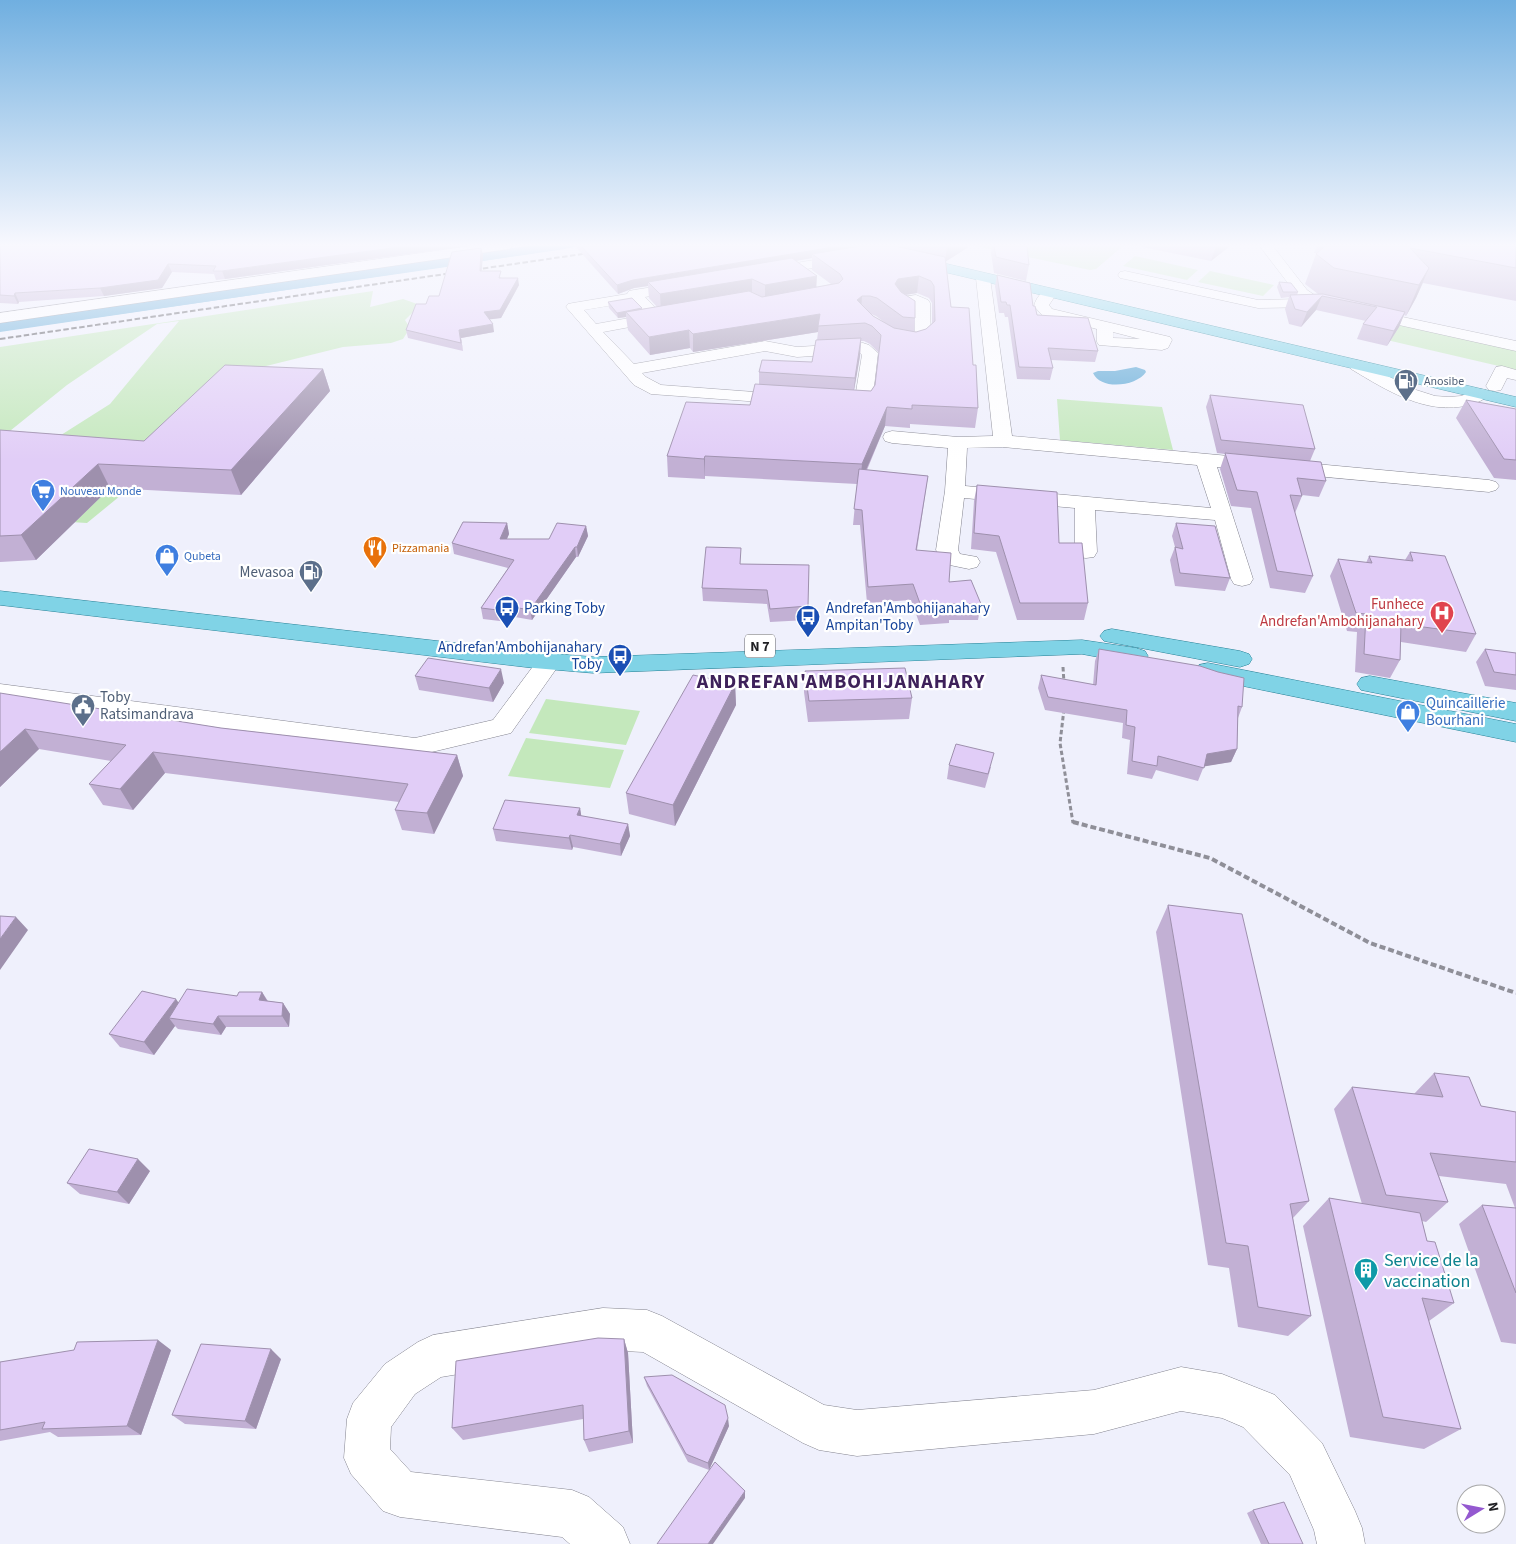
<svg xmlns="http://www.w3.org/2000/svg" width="1516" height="1544" viewBox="0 0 1516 1544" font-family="'Source Sans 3',sans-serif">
<rect width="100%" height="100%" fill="#eff0fc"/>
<path fill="#c4e8bc" d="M 970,245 L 1124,245 L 1096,269 L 1090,270 Z
M 1135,256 L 1198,270 L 1187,280 L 1123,266 Z
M 1210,271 L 1274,285 L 1263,296 L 1198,282 Z
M 373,291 L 370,307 L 403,299 L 420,305 L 405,320 L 410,328 L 403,339 L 391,343 L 343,347 L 238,373 L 120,496 L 87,523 L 21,519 L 50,442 L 110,404 L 179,321 L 157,324 L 67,385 L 0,439 L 0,347 Z
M 1377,319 L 1516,348 L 1516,370 L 1361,334 Z
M 1057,399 L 1162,407 L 1173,450 L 1060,440 Z
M 546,699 L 640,711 L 626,745 L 529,733 Z
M 526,738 L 624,750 L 610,788 L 508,776 Z"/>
<path fill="#5da8d5" d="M 1136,367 L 1145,370 L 1146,372 C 1137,386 1101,391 1093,373 L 1098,371 L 1115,371 Z"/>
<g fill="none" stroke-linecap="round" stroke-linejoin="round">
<path stroke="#5da8d5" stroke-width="4.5" d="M 474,260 L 573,245
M 0,329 L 458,263"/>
<path fill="#5da8d5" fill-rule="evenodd" d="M 534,245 L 571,245 L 565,249 L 0,332 L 0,322 Z"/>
<defs>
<path id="minor" d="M 477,245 L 515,245 L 509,249 L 0,323 L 0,313 Z
M 867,245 L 884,245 L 859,260 L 766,276 L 759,272 L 766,268 L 850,254 Z
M 1259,245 L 1272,245 L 1307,290 L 1322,300 L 1516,341 L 1516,351 L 1318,307 L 1258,308 L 1125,279 L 1120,278 L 1118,275 L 1120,272 L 1125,271 L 1258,300 L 1300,299 Z
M 983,274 L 988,275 L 990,278 L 1012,436 L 1489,480 L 1496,482 L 1499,486 L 1496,490 L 1489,492 L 1217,467 L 1253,579 L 1250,584 L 1242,586 L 1234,584 L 1231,579 L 1215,520 L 1095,510 L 1097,552 L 1094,557 L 1086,558 L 1078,557 L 1075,552 L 1075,508 L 964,498 L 958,550 L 960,554 L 977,557 L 980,562 L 977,567 L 969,569 L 945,564 L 936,550 L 945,491 L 948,448 L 892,443 L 885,441 L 883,437 L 885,433 L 892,431 L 958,437 L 993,436 L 976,278 L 978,275 ZM 1003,447 L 1197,465 L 1211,508 L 965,486 L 967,448 Z
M 686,282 L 691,283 L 693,286 L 691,289 L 645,297 L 662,315 L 665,318 L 662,321 L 603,332 L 634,364 L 765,341 L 797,347 L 863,343 L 869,345 L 878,353 L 872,404 L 869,408 C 858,411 844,409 833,406 L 830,402 L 833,398 L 855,398 L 862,355 L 860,353 L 797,357 L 765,351 L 642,373 L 646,377 L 661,385 L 795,395 L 798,399 L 795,403 L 789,404 L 651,394 L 634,385 L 566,307 L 568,304 L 573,303 L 627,294 L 629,291 L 634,290 ZM 633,302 L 646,315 L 596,324 L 584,310 Z
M 1050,289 L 1055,290 L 1057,293 L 1049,305 L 1052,309 L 1170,337 L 1172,340 L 1168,348 L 1162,350 L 1099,345 L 1097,342 L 1097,329 L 1042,315 L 1034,306 C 1036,298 1041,291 1050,289 ZM 1113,332 L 1140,339 L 1113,338 Z
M 916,295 L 928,300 L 930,303 L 931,339 C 922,351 903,349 890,343 L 888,340 L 890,337 C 899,334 906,340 915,337 L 915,318 L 901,308 L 895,301 L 897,298 Z
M 1357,360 L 1413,389 L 1435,396 L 1449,397 L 1461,396 L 1480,389 L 1486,390 L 1489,394 C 1485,400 1476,403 1469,405 C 1427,416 1386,390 1351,369 L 1349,365 L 1351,361 Z
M 1502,366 L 1516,370 L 1516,380 L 1507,378 L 1501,390 L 1495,391 L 1489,390 L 1486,386 L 1496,367 Z
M 549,654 L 558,657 L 561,662 L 511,733 L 415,756 L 0,700 L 0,684 L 415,738 L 493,720 L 540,657 Z
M 603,1308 L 647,1310 L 662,1316 L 824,1405 L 857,1410 L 1094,1390 L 1181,1367 L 1222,1374 L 1275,1395 L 1322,1443 L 1355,1511 L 1362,1528 L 1365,1544 L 1317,1544 L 1314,1530 L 1290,1475 L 1243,1427 L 1222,1418 L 1181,1411 L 1094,1434 L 857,1456 L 819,1450 L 803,1443 L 643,1352 L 603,1350 L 441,1377 L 415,1394 L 391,1427 L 390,1449 L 411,1472 L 572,1490 L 589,1497 L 623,1527 L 630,1544 L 570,1544 L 562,1537 L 400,1517 L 383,1511 L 351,1474 L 344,1458 L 347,1419 L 353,1403 L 385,1364 L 418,1342 L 433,1335 Z"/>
<path id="major" d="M 841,245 L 866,245 L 1516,397 L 1516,407 L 847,249 Z
M 0,591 L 534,652 L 593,657 L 1082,640 L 1136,648 L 1145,651 L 1148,656 L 1145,661 L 1136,664 L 1082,654 L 593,673 L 534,668 L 0,605 Z
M 1112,629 L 1240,651 L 1249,654 L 1252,659 L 1249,664 L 1240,667 L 1104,641 L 1100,636 L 1104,631 Z
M 1208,663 L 1516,724 L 1516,742 L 1199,677 L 1196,671 L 1199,665 Z
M 1370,676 L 1516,703 L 1516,721 L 1361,690 L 1357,684 L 1361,678 Z"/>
</defs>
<use href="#minor" stroke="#83838e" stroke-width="1"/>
<use href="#major" stroke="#278297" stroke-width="1"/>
<path stroke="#8f8f98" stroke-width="3" stroke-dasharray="4.5 2.5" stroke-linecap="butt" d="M 1063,667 L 1064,683
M 1064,709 L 1060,743 L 1073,823"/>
<path stroke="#8f8f98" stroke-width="4" stroke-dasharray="6 3" stroke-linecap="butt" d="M 1073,822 L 1210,858 L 1370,943 L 1516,993"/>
<use href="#minor" fill="#fff" fill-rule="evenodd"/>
<use href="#major" fill="#80d3e6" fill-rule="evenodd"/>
<path stroke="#4f4f55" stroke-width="2" stroke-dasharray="5.5 2.5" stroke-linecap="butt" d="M 0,339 L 596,252"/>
</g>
<path fill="#c2b0d4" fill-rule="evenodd" d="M 0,246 L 466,246 L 225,279 L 216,280 L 214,274 L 172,272 L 162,288 L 104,296 L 19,302 L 18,304 L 0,303 Z
M 575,246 L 851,246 L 851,247 L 860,246 L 968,246 L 967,248 L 946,261 L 951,307 L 973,365 L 978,408 L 975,428 L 910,424 L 910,428 L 885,426 L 867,470 L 928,476 L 917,550 L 949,582 L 981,604 L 978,620 L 949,620 L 949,623 L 920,625 L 911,600 L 867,603 L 860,525 L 853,525 L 857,484 L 705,476 L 705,479 L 668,477 L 667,456 L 750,405 L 759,384 L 759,372 L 812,362 L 817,340 L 818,332 L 693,352 L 690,348 L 650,355 L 628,330 L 626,317 L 618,318 L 609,308 L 608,302 L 642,309 L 657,307 L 649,298 L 648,286 L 634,288 L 618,294 ZM 812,258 L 812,270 L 831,284 L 817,287 L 796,261 ZM 917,293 L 929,298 L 932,303 L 932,324 L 926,329 L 916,332 L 914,331 L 915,318 L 906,295 ZM 871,314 L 876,316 L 884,322 L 873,316 ZM 861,341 L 864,341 L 870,344 L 879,353 L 875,385 L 871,391 L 854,390 L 860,356 Z
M 992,246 L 1027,246 L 1029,265 L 1026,281 L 994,273 L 991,253 Z
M 1143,246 L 1230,246 L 1211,261 L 1142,247 Z
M 1317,246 L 1516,246 L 1516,301 L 1423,283 L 1416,298 L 1406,316 L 1404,315 L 1399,327 L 1387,346 L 1357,339 L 1363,324 L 1366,321 L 1316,310 L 1301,327 L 1289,324 L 1285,309 L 1289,297 L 1281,298 L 1277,287 L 1279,282 L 1298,292 L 1297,295 L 1318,294 L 1305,284 L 1316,254 L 1317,253 L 1314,253 Z
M 481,248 L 483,255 L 481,271 L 502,278 L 519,285 L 501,318 L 489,319 L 494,332 L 461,338 L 463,351 L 408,338 L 406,330 L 439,296 Z
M 997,275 L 1033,306 L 1037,315 L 1098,351 L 1095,362 L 1051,360 L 1053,368 L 1050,380 L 1017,379 L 1008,317 L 1005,317 L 1004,313 L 999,313 L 995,286 Z
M 323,369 L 330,391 L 241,495 L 110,488 L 36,560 L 0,562 L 0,430 L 144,441 Z
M 1210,395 L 1315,449 L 1310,461 L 1326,481 L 1319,497 L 1302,495 L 1302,496 L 1295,513 L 1313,576 L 1305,593 L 1270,588 L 1251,508 L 1231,506 L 1220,469 L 1225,454 L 1217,453 L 1206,407 Z
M 1466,400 L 1516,409 L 1516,480 L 1494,478 L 1456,418 Z
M 977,485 L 1059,543 L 1088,603 L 1084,620 L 1017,620 L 996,552 L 971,549 L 974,501 Z
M 507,523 L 509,534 L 507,539 L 549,539 L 586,526 L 588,536 L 578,557 L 576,557 L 532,620 L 515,617 L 508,622 L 483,619 L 481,608 L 508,568 L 454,554 L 452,543 Z
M 1176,523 L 1230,578 L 1225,591 L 1175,586 L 1170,560 L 1175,547 L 1172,536 Z
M 1410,552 L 1476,634 L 1466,652 L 1401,642 L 1400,660 L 1390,678 L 1355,672 L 1357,632 L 1347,631 L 1330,576 L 1338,559 L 1366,563 L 1369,556 L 1405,560 Z
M 741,564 L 809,565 L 807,620 L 770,622 L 767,604 L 703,601 L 702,588 Z
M 1099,649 L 1242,707 L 1238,718 L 1237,749 L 1231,762 L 1204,766 L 1198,781 L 1156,770 L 1152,779 L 1127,774 L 1130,740 L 1122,738 L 1123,723 L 1045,710 L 1038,688 L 1041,675 L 1093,685 L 1095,661 Z
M 1485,649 L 1516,653 L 1516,690 L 1485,686 L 1476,662 Z
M 805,671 L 912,698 L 909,719 L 808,722 L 804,692 Z
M 415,676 L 504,683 L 493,702 L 419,690 Z
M 735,684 L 736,705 L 675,826 L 629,814 L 626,793 Z
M 14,696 L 221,728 L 457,755 L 463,776 L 434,834 L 402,830 L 395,810 L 399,802 L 165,773 L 133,810 L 103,805 L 89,784 L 111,761 L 39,749 L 0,787 Z
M 949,765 L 991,767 L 985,788 L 947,779 Z
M 580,808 L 581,816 L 628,824 L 630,836 L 621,856 L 573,847 L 572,850 L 496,841 L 493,829 Z
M 1168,905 L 1309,1201 L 1293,1218 L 1311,1316 L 1288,1336 L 1238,1327 L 1229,1268 L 1208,1265 L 1156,932 Z
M 262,992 L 268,1001 L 283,1003 L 290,1014 L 289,1027 L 226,1027 L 221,1035 L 178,1029 L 175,1026 L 154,1055 L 120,1047 L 109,1034 L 179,1003 L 237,996 Z
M 1434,1073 L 1481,1106 L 1516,1112 L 1516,1344 L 1501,1342 L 1459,1224 L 1482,1205 L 1515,1208 L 1506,1184 L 1439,1176 L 1448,1202 L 1426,1222 L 1422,1221 L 1427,1241 L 1454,1303 L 1429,1321 L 1461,1429 L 1424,1449 L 1350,1437 L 1303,1226 L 1329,1198 L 1362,1204 L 1334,1109 L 1352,1087 L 1414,1094 Z
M 150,1171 L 129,1204 L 80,1194 L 67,1183 Z
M 624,1339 L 628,1353 L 633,1443 L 589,1452 L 584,1440 L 583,1419 L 463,1440 L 452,1428 Z
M 171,1350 L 141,1435 L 58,1437 L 50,1432 L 0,1441 L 0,1362 Z
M 281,1359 L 256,1429 L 185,1424 L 172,1415 Z
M 644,1377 L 729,1426 L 709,1470 L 688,1462 L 647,1386 Z
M 1253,1510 L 1303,1544 L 1261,1544 L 1247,1513 Z"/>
<path fill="#9e90ad" d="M 407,246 L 466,246 L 225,279 L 222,271 Z
M 840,246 L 851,246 L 850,252 L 812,254 L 812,258 L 651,285 L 648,282 L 648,286 L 634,288 L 618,294 L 617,285 L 633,280 Z
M 947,246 L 968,246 L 967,248 L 945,262 Z
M 1216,246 L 1230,246 L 1211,261 Z
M 481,248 L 483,255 L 481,279 L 480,271 Z
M 168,264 L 172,272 L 162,288 L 104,296 L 100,288 Z
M 1429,268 L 1416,298 L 1406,316 L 1419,285 Z
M 817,276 L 816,292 L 765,301 L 765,285 Z
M 919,276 L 917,293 L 897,296 L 895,284 L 898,279 Z
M 518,278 L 519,285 L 501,318 L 485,320 L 484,312 Z
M 752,279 L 752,295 L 661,311 L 660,294 Z
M 15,293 L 19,302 L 18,304 L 14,296 Z
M 862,296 L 861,313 L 857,300 Z
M 1322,296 L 1316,310 L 1301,327 L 1307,312 Z
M 642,308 L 642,314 L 626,312 L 626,317 L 618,318 L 617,313 Z
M 1405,312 L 1399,327 L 1387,346 L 1394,331 Z
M 820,314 L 818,332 L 693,352 L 693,334 Z
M 493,324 L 494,332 L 461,338 L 463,351 L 459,330 Z
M 689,330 L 690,348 L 650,355 L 649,337 Z
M 861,338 L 860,356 L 853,396 L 855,378 Z
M 323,369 L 330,391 L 241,495 L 231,470 Z
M 887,407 L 885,426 L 860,484 L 862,464 Z
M 705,456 L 705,479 L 704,459 Z
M 98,464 L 110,488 L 36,560 L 21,535 Z
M 507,523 L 509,534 L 502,550 L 500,539 Z
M 586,526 L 588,536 L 578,557 L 577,547 Z
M 575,547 L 576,557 L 532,620 L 530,610 Z
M 513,607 L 515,617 L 508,622 L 506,611 Z
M 501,669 L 504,683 L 493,702 L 489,688 Z
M 735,684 L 736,705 L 675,826 L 673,805 Z
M 25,729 L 39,749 L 0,787 L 0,752 Z
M 1237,749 L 1231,762 L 1201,767 L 1207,754 Z
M 153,752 L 165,773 L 133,810 L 120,789 Z
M 457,755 L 463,776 L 434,834 L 427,813 Z
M 580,808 L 582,820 L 577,815 Z
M 628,824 L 630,836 L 621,856 L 620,844 Z
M 570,835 L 573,847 L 572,850 L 569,838 Z
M 16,917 L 28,930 L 0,970 L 0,939 Z
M 262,992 L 269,1004 L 259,1000 Z
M 176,999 L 185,1012 L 169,1018 L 175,1026 L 154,1055 L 144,1042 Z
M 283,1003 L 290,1014 L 289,1027 L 282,1016 Z
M 218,1016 L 226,1027 L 221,1035 L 213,1024 Z
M 138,1159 L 150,1171 L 129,1204 L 117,1192 Z
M 624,1339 L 628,1353 L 633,1443 L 629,1431 Z
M 158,1340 L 171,1350 L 141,1435 L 127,1426 Z
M 271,1349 L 281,1359 L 256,1429 L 245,1421 Z
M 728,1418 L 729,1426 L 709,1470 L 708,1463 Z
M 745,1491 L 745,1498 L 713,1544 L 708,1544 Z"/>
<path fill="#e1cdf7" stroke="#9e90ad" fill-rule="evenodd" d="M 0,246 L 407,246 L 222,271 L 213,271 L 216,266 L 168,264 L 158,280 L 100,288 L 15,293 L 14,296 L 0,295 Z
M 581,246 L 840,246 L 633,280 L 617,285 Z
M 860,246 L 895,246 L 945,257 L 951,307 L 969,308 L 973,365 L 976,365 L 978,408 L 912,405 L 912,409 L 887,407 L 862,464 L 705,456 L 704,459 L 667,456 L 686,402 L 750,405 L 755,384 L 871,391 L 875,385 L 881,335 L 872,326 L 865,323 L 818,326 L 820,314 L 693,334 L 689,330 L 649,337 L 626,312 L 749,291 L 762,297 L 839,283 L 843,279 L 840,274 L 812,254 ZM 919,276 L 931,281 L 934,286 L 935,321 L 926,329 L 916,332 L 894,328 L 873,316 L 857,300 L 862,296 L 870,296 L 877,298 L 903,317 L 915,318 L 915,301 L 901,292 L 895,284 L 898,279 Z
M 994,246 L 1027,246 L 1029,265 L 996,257 Z
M 1325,246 L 1516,246 L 1516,268 L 1410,248 L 1429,268 L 1419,285 L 1334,268 L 1316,254 Z
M 481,248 L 480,271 L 501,271 L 499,278 L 518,278 L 500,310 L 484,312 L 493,324 L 459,330 L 461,343 L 406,330 L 416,304 L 426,304 L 429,296 L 439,296 L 452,252 Z
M 792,258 L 817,276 L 765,285 L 752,279 L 660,294 L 648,282 Z
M 997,275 L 1030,283 L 1033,306 L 1035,306 L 1037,315 L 1088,318 L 1098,351 L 1048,348 L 1053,368 L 1019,367 L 1010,305 L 1007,305 L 1006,302 L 1001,302 Z
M 1279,282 L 1291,283 L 1298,292 L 1283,292 Z
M 1323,294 L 1405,312 L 1394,331 L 1363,324 L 1377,307 L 1322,296 L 1307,312 L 1295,309 L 1290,295 Z
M 632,298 L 642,308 L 617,313 L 608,302 Z
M 861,338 L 855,378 L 759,372 L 762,360 L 812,362 L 816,340 Z
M 225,365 L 323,369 L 231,470 L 98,464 L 21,535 L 0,536 L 0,430 L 144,441 Z
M 1210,395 L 1303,405 L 1315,449 L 1221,440 Z
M 1466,400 L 1516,409 L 1516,460 L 1504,459 Z
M 1225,453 L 1321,462 L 1326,481 L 1297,478 L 1302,496 L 1290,495 L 1313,576 L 1277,571 L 1257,492 L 1237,490 Z
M 859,469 L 928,476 L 916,550 L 951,553 L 949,582 L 971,580 L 981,604 L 952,604 L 952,607 L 922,609 L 913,584 L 868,587 L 862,510 L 854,509 Z
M 977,485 L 1057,492 L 1059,543 L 1082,543 L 1088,603 L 1020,603 L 999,536 L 974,533 Z
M 463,522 L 507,523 L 500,539 L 549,539 L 557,523 L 586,526 L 577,547 L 575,547 L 530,610 L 513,607 L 506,611 L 481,608 L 514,560 L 452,543 Z
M 1176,523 L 1215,526 L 1230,578 L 1180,573 L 1175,547 L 1183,549 Z
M 706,547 L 741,548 L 740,564 L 809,565 L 808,606 L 770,609 L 767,590 L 702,588 Z
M 1410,552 L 1445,556 L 1476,634 L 1401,624 L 1400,660 L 1364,654 L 1366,614 L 1356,613 L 1338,559 L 1372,563 L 1369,556 L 1413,561 Z
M 1099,649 L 1200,666 L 1218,672 L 1244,678 L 1242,707 L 1238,706 L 1237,749 L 1207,754 L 1204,768 L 1158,756 L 1157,766 L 1132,761 L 1135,727 L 1126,725 L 1127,710 L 1048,697 L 1041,675 L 1096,685 Z
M 1485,649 L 1516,653 L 1516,675 L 1494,672 Z
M 428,658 L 501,669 L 489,688 L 415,676 Z
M 905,668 L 912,698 L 809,701 L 805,671 Z
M 693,675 L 735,684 L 673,805 L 626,793 Z
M 0,693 L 221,728 L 457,755 L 427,813 L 395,810 L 408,784 L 153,752 L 120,789 L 89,784 L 126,745 L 25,729 L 0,752 Z
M 956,744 L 994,753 L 988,774 L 949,765 Z
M 505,800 L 580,808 L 577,815 L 628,824 L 620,844 L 570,835 L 569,838 L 493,829 Z
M 1168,905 L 1242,914 L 1309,1201 L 1290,1204 L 1311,1316 L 1258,1307 L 1248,1246 L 1226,1243 Z
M 0,916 L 16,917 L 0,939 Z
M 187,989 L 237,996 L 239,992 L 262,992 L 259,1000 L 283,1003 L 282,1016 L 218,1016 L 213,1024 L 169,1018 Z
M 142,991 L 176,999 L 144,1042 L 109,1034 Z
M 1434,1073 L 1469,1077 L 1481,1106 L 1516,1112 L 1516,1162 L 1430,1153 L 1448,1202 L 1386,1195 L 1352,1087 L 1443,1097 Z
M 89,1149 L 138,1159 L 117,1192 L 67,1183 Z
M 1329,1198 L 1420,1213 L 1427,1241 L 1435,1242 L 1454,1303 L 1422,1298 L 1461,1429 L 1383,1417 Z
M 1482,1205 L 1516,1208 L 1516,1293 Z
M 598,1338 L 624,1339 L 629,1431 L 584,1440 L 583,1405 L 452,1428 L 456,1361 Z
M 158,1340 L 127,1426 L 42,1429 L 45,1422 L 0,1430 L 0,1362 L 74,1350 L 77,1342 Z
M 201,1344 L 271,1349 L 245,1421 L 172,1415 Z
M 672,1375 L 725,1405 L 728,1418 L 708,1463 L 686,1454 L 644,1377 Z
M 715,1462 L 745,1491 L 708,1544 L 657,1544 Z
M 1284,1502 L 1303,1544 L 1269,1544 L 1253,1510 Z"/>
<linearGradient id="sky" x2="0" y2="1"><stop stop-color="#70afe0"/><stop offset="0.53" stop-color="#f8f8fe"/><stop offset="1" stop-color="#f8f8fe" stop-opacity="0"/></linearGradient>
<rect width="1516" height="462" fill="url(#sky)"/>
<defs>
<symbol id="fuel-pin" viewBox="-11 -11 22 30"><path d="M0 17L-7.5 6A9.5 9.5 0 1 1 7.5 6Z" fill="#5c6f8a" stroke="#fff"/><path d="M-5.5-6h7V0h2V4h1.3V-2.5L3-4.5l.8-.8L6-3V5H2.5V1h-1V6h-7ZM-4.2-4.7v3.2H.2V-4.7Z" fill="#fff"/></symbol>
<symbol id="supermarket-pin" viewBox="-11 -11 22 30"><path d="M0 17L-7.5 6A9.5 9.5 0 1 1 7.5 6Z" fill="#3f7fe0" stroke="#fff"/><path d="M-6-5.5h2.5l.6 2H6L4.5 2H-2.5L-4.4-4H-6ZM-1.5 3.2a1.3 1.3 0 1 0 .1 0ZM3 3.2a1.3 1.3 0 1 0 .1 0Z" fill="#fff"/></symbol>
<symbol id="restaurant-pin" viewBox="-11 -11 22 30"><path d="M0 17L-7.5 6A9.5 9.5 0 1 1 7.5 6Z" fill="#e8710a" stroke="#fff"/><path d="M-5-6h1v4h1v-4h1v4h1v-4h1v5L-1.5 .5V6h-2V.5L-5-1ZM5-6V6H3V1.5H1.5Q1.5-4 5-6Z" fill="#fff"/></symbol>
<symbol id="shop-pin" viewBox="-11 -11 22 30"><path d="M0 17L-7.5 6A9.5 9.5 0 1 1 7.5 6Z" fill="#3f7fe0" stroke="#fff"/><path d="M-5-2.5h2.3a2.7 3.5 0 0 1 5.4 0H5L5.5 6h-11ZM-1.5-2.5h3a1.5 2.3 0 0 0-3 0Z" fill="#fff"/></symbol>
<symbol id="bus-pin" viewBox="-11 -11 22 30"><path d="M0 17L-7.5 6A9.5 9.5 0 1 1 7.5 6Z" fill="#1a4fb4" stroke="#fff"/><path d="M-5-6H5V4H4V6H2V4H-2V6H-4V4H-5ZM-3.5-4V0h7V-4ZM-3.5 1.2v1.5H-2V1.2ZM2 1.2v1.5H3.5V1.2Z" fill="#fff"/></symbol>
<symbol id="hospital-pin" viewBox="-11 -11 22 30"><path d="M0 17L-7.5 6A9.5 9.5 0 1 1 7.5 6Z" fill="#e0444e" stroke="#fff"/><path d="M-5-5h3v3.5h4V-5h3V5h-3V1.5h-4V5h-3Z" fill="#fff"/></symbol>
<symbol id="civic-pin" viewBox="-11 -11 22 30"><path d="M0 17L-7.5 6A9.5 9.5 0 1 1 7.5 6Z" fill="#5c6f8a" stroke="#fff"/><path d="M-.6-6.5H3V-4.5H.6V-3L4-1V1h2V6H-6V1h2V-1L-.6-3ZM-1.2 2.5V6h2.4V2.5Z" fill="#fff"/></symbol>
<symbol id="building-pin" viewBox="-11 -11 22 30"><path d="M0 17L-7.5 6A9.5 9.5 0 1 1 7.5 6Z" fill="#0f9aa8" stroke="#fff"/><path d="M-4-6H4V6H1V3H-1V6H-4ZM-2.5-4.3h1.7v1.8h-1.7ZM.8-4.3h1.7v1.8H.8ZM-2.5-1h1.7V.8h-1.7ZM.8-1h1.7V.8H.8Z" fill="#fff"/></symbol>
</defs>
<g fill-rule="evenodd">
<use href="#fuel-pin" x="1392" y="367" width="28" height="38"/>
<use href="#supermarket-pin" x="29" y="477" width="28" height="38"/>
<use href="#restaurant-pin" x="361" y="534" width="28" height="38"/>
<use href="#shop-pin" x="153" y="542" width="28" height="38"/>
<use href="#fuel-pin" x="297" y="558" width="28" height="38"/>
<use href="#bus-pin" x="493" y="594" width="28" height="38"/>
<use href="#hospital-pin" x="1428" y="599" width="28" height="38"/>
<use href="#bus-pin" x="794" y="603" width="28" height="38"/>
<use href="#bus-pin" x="606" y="642" width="28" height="38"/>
<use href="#civic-pin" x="69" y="692" width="28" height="38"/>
<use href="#shop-pin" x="1394" y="698" width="28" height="38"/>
<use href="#building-pin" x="1352" y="1256" width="28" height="38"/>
</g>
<g text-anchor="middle" stroke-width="4.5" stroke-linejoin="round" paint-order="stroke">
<g font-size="12" fill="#4e5e75" stroke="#fff" text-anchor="start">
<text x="1424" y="385">Anosibe</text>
</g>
<g font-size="12" fill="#366cbe" stroke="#fff" text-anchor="start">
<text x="60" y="495">Nouveau Monde</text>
<text x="184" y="560">Qubeta</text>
</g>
<g font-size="12" fill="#c56008" stroke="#fff" text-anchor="start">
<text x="392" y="552">Pizzamania</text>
</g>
<rect fill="#fff" stroke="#636366" stroke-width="1" x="745" y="634.5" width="30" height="23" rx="4"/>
<g font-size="14" font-weight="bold" fill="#202024">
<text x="760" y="651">N 7</text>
</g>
<g font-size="15" fill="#4e5e75" stroke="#fff" text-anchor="end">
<text x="294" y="577">Mevasoa</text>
<text x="100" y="702" text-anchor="start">Toby<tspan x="100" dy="17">Ratsimandrava</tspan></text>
</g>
<g font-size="15" fill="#be3a42" stroke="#fff" text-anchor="end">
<text x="1424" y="609">Funhece<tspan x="1424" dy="17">Andrefan'Ambohijanahary</tspan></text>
</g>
<g font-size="15" fill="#164399" stroke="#fff" text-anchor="start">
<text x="524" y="613">Parking Toby</text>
<text x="826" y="613">Andrefan'Ambohijanahary<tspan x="826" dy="17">Ampitan'Toby</tspan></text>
<text x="602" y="652" text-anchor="end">Andrefan'Ambohijanahary<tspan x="602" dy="17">Toby</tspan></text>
</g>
<g font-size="15" fill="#366cbe" stroke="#fff" text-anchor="start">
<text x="1426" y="708">Quincaillerie<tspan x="1426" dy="17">Bourhani</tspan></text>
</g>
<g font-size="18" fill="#0d838f" stroke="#fff" text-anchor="start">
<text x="1384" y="1266">Service de la<tspan x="1384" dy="21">vaccination</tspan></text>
</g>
<g font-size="20" font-weight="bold" letter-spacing="1" fill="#3e215a" stroke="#fff">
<text x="841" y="688">ANDREFAN'AMBOHIJANAHARY</text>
</g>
</g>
<g transform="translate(1481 1509) rotate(80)"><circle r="24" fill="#ffffff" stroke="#a6a6a7"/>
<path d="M0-4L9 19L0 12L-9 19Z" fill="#9459d0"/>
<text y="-8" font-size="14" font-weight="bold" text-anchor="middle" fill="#202024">N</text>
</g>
</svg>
